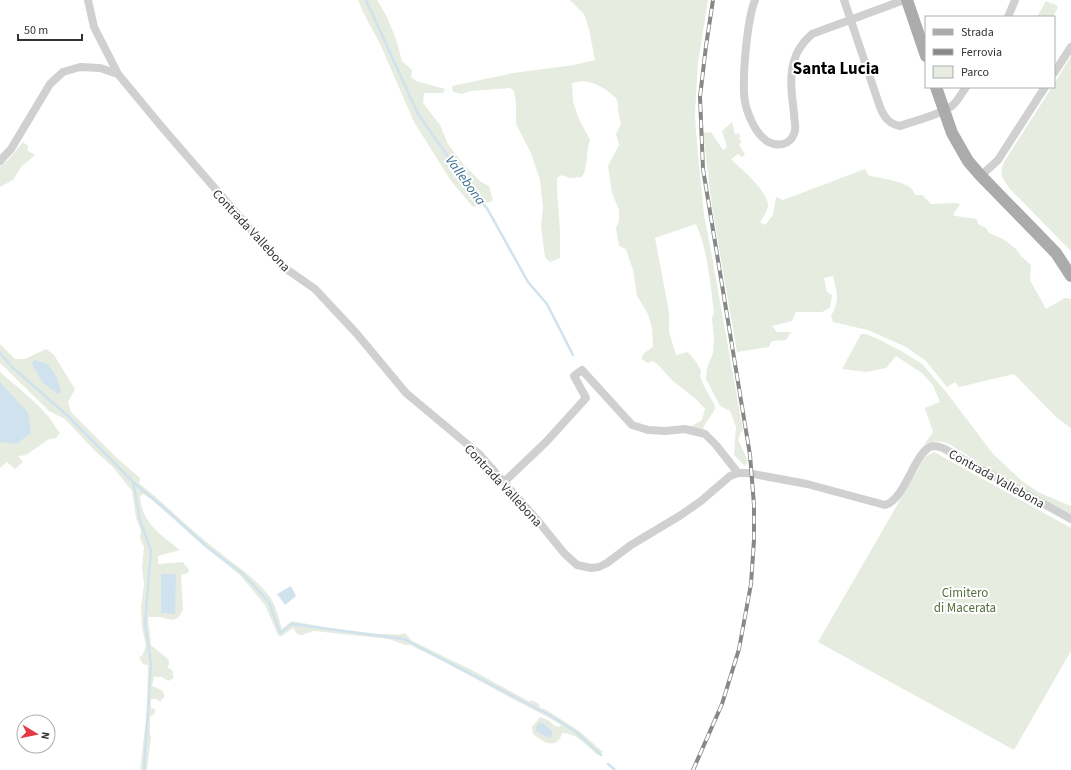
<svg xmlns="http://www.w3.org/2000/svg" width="1071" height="770" viewBox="0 0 1071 770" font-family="'Source Sans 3',sans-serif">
<rect width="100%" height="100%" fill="#fff"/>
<path fill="#e6ecdf" d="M 358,0 L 377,0 L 387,17 L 396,39 L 402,61 L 412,70 L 411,77 L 416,81 L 445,89 L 443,93 L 424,93 L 423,103 L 440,125 L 448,144 L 464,165 L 481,182 L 489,186 L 493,201 L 473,207 L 451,181 L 414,122 L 381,46 L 363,12 Z
M 570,0 L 708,0 L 698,63 L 695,113 L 696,132 L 704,215 L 709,240 L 743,430 L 740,434 L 738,440 L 748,461 L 745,466 L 734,455 L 736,427 L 730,411 L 720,406 L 706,379 L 707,368 L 713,353 L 714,338 L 712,318 L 714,312 C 710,283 708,251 696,224 L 655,238 L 669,312 L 669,332 L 676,355 L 688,352 L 697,363 L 701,371 L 700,376 L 703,384 L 714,404 L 715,409 L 712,414 L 705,424 L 703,429 L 697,429 L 690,427 L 702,420 L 705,409 C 696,397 684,390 673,381 C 666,375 662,367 653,361 L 648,363 L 642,359 L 643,354 L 653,347 L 652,328 L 648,314 L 637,296 L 633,270 L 626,249 L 619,246 L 616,228 L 619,221 L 619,210 L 612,193 L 608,166 L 619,145 L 616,134 L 621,124 L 618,111 L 618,104 L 616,98 L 605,89 L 593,83 L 583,81 L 572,83 L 573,102 L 579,119 L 590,140 C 585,153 589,166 582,177 L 570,178 L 562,175 L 557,178 L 557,189 L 560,232 L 560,258 L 550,262 L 545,257 L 541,226 L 543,207 L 540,180 L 531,153 L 516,124 L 516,103 L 514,91 L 510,88 L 470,91 L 462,94 L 453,92 L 452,86 L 513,73 L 574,65 L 595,60 L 589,29 L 584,14 Z
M 1046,1 L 1052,4 L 1053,3 L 1058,7 L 1053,17 L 1037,17 Z
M 1071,56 L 1071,251 L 1009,188 C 1002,177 999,174 1004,162 L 1052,87 L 1054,87 L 1054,84 Z
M 732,122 L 735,134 L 739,133 L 740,137 L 739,139 L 742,141 L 739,145 L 745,154 L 742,157 L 738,154 L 731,159 C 741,169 767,190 768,205 C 768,211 763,217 760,222 L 765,225 L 773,215 L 776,197 L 783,200 L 865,169 L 869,176 C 878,177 906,182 912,189 C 913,191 914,193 915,195 L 922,195 L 931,204 L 954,203 L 960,204 L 953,215 C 961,218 968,217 977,219 L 978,224 L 986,228 L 989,233 L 1003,239 L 1016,249 L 1021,256 L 1031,265 L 1030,280 L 1046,309 L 1065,298 L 1071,299 L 1071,428 L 1058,419 L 1014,374 L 959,387 L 955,382 L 947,387 L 926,361 L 906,347 L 868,330 L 833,322 L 831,316 C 840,301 837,292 833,276 L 824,278 L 827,292 L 832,295 L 830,308 L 822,312 L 796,312 L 792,321 L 772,326 L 777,332 L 791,332 L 786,340 L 772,341 L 769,347 L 737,352 L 712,207 L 703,133 L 711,132 L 723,150 L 727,147 L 722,131 Z
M 23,142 L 28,146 L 28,151 L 35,155 L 22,166 L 13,180 L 0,187 L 0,166 L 8,160 Z
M 861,334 L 866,334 L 880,340 L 903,352 L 922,364 L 947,393 L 993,454 L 1022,481 L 1040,493 L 1071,506 L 1071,515 L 1012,483 L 949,444 C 938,440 932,440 923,446 L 933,432 L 925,408 L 940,402 L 933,385 L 922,373 L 896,356 L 886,368 L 866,372 L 842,369 Z
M 0,344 L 15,359 L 25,359 L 46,349 L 54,355 L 75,389 L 68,402 L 71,412 L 118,459 L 140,478 L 139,483 C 163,502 184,524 208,543 C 229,561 253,575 270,597 C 276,606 279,618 282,629 L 292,621 C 323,627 356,634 387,634 C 395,634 398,636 405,633 L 412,641 L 472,670 L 530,702 L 531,700 L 539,704 L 540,708 L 545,709 L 579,731 L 603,752 L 598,755 C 587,746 577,733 562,733 C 557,751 543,742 533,734 L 532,727 L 540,717 L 548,720 L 555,726 L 560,727 L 561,725 C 544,714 526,706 509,697 C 476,679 444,661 410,645 L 405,645 L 389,639 L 314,631 L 302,635 L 297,634 L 293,628 L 282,636 L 278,635 L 265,605 L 240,575 L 205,547 L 151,499 L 143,494 L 140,497 C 143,524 160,534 180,550 L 158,556 L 158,564 L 183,562 L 189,570 L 188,573 L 181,575 L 183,610 L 178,618 L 172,620 L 160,617 L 148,617 L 151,645 L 169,660 L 168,668 L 172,670 L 174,678 L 168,681 L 162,677 L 154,677 L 152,686 L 162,690 L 165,696 L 160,702 L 156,699 L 151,699 L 151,708 L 155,709 L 155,713 L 150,717 L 150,735 L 151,737 L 147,770 L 140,770 L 147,711 L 148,665 L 143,664 L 139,657 L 142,656 L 146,646 L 142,627 L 141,607 L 144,584 L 142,568 L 144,547 L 140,538 L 141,531 L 136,518 L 132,491 L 113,467 L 94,450 L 65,419 L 49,411 L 0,363 Z
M 0,372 C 16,386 33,399 47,415 C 52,420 55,428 60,433 L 56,438 L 49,439 L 26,455 L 18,456 L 23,462 L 15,469 L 7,462 L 0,468 Z
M 934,452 L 1071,528 L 1071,651 L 1014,750 L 818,642 L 925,457 Z"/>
<path fill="#cfe2ee" d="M 34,360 L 48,364 L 57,378 L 61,393 L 58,394 L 43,383 L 32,364 Z
M 0,382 L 28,413 L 31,433 L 16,444 L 0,442 Z
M 161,574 L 176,574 L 175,614 L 161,613 Z
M 291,586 L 296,596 L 285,605 L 277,594 Z
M 539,723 L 543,723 L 552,731 L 552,736 L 549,738 L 536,731 L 536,727 Z"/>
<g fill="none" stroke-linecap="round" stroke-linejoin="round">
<path stroke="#cfe2ee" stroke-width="2.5" d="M 366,0 L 418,114 L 463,178 L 488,210 L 528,282 L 547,304 L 573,355
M 0,353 L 13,368 L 68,416 L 133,482 L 140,520 L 151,551 L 145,623 L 151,664 L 144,770
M 133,482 L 171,514 L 206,546 L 242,573 L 269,602 L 280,633 L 292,624 L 404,639 L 551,716 L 576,732 L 601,755
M 608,764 L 615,770"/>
<path stroke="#d0d0d0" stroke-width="8" d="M 88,0 L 94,27 L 118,74
M 755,0 C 747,20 743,72 744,94 C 745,110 756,140 774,144 C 784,146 792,142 795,131 C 796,126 794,119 794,113 C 792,96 789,78 794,61 C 797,50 803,42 812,34 L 904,0
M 844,0 L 880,107 C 884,117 889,124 900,126 C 914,121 943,114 953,105 C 958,100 962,93 966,87
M 1008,17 L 1015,0
M 1054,73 L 1071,47
M 0,161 L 11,149 L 50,84 L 63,72 L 80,67 L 100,68 L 118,74 L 161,126 L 282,266 L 315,289 L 357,334 L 406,393 L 479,454 L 538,521 L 564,553 L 577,565 L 591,568 L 599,567 L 607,563 L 631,545 L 681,515 L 701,501 L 730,476 L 738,473 L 748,473 L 807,484 L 885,505 C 907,498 914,450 933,446 C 936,446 940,447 943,448 L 1071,519
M 985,172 L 998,160 L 1045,87
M 504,482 L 546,442 L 586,398 L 574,376 L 582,370 L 632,425 L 648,430 L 665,431 L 685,429 L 705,434 L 716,445 L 738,473"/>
<path stroke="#ababab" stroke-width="12" d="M 907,0 L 926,56
M 936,87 L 952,133 L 968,161 L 980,175 L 1056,253 L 1071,276"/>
<defs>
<path id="rail" d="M 693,770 L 722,704 L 739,649 L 751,584 L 754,540 L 754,505 L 750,455 L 703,169 L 700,97 L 706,46 L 713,0"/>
</defs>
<use href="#rail" stroke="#888" stroke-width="4"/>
<use href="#rail" stroke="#fff" stroke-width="2.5" stroke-dasharray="8" stroke-linecap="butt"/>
</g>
<g text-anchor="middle" stroke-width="4" stroke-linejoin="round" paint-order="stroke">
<g font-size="13" fill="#333" stroke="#fff">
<text transform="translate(252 230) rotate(47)" y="5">Contrada Vallebona</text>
<text transform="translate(997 478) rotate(29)" y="5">Contrada Vallebona</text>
<text transform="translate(504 485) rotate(47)" y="5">Contrada Vallebona</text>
</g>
<g font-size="13" fill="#56703f" stroke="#fff">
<text x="965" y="597">Cimitero<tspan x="965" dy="15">di Macerata</tspan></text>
</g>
<g font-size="14" font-style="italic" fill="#3f7597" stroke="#fff">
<text transform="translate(466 180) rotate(54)" y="5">Vallebona</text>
</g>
<g font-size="17" font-weight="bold" fill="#000" stroke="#fff">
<text x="836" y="74">Santa Lucia</text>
</g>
</g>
<rect x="925" y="16" width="130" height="72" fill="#ffffff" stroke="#adadad"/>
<rect x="933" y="29" width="20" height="6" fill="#ababab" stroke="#adadad"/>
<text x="961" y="36" font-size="12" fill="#333333">Strada</text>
<rect x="933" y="49" width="20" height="6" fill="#888888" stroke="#adadad"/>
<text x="961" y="56" font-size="12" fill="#333333">Ferrovia</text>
<rect x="933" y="66" width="20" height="12" fill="#e6ecdf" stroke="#adadad"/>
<text x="961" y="76" font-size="12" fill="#333333">Parco</text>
<g transform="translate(36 734) rotate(100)"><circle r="19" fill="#ffffff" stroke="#adadad"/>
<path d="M0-3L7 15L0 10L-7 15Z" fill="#e63946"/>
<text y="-6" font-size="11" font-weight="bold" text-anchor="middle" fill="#333333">N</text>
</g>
<path d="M18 34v6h64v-6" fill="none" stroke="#333333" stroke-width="2"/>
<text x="24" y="34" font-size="12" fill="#333333" stroke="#ffffff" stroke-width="3" paint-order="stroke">50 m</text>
</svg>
